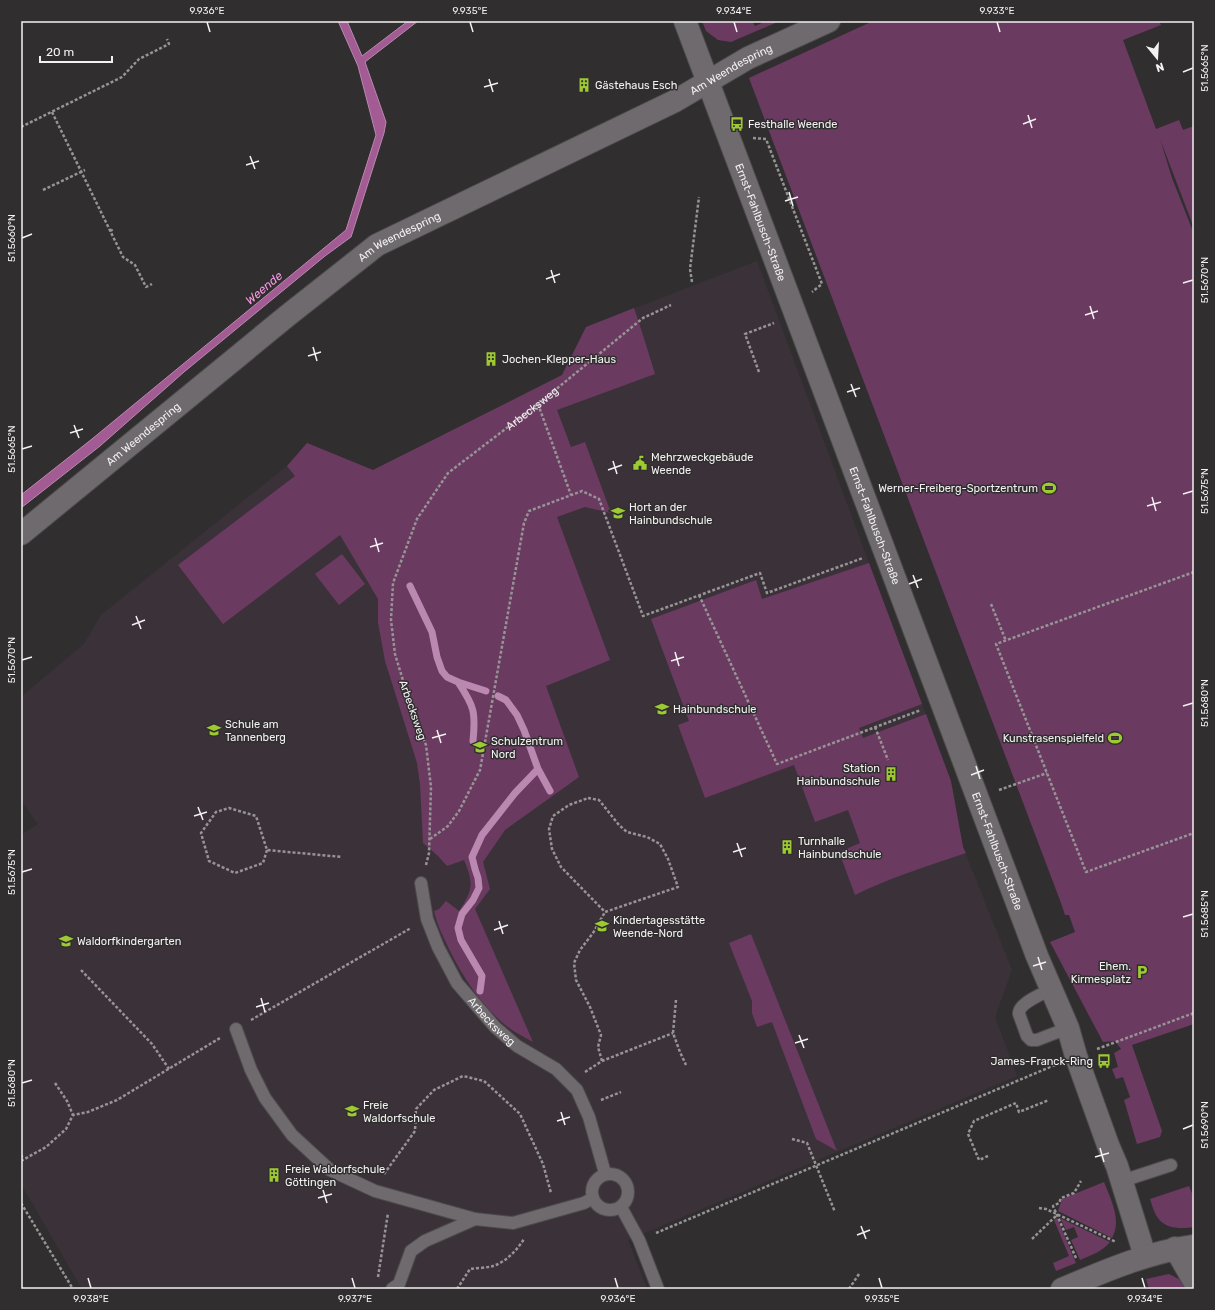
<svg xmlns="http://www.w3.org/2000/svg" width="1215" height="1310" viewBox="0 0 1215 1310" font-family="Rubik,sans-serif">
<rect width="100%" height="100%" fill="#312e30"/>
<path fill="#3b3239" d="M 757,261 L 869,563 L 951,781 L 963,847 L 1012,970 L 995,1017 L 1017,1076 L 628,1240 L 647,1289 L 82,1289 L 21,1184 L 21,835 L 38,824 L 21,800 L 21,697 L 84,644 L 101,615 L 287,466 L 307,443 L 373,470 L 562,375 L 586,327 Z"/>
<path fill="#6b3a61" d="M 702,21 L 752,21 L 755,26 L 766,21 L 780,21 L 731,42 L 718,40 L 706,31 Z
M 873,21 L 1159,21 L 1161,25 L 1123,40 L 1156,129 L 1179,120 L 1183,130 L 1194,126 L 1194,228 L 1160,139 L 1172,178 L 1194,234 L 1194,1024 L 1132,1045 L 1162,1131 L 1160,1137 L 1137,1144 L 1124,1100 L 1130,1097 L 1123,1077 L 1116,1079 L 1112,1069 L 1118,1067 L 1114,1053 L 1121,1049 L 1115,1041 L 1103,1042 L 1050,942 L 1075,932 L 1069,915 L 1065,915 L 1061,903 L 749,78 Z
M 634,308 L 642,332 L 655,374 L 557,410 L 571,447 L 585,442 L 611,513 L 585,507 L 557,517 L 610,660 L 546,686 L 579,777 L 505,830 L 483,862 L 490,889 L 475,909 L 533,1042 C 523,1036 512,1031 504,1024 C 479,1002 465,980 450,951 C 444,938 437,925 434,911 L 439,909 L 446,901 L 459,911 C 473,890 474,883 464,860 L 447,866 L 438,856 L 423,843 L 420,784 L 417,763 L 385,661 L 378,622 L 378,599 L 340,535 L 223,624 L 178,565 L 295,476 L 287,466 L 307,443 L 373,470 L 562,375 L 586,327 Z
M 342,554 L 365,584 L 339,605 L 315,574 Z
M 869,563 L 922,704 L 859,728 L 863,738 L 926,714 L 951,781 L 963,847 L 966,853 C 928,866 891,877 855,895 L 839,852 L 860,843 L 848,810 L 815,822 L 794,765 L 705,798 L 678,725 L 689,721 L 651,619 L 756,580 L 762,599 Z
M 751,934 L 837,1151 L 816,1139 L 772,1022 L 757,1027 L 752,1013 L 752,1001 L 729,943 Z
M 1104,1182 C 1111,1200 1122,1220 1112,1238 L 1058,1211 L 1062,1199 Z
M 1189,1186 L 1194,1198 L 1194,1227 C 1182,1229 1165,1229 1158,1218 C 1154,1213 1152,1205 1150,1199 Z
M 1057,1218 L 1076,1263 L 1056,1271 L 1053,1263 L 1069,1256 L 1054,1220 Z
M 1060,1218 L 1110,1242 C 1102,1252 1091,1255 1080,1260 L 1071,1240 L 1078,1237 L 1074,1227 L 1066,1230 Z
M 1169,1274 L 1181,1280 L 1186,1289 L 1149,1289 L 1146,1279 Z"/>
<path fill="#a25b93" stroke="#ba88b0" d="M 338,21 L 347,21 L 362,56 L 408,21 L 418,21 L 365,62 L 386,122 L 384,133 L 351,237 L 325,256 L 184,372 L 100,446 L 21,508 L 21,495 L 92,439 L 346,230 L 376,135 L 358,66 Z"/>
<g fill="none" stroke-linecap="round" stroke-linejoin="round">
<path stroke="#ba88b0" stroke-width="7" d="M 410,586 L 432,632 L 437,657 L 442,671 L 447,677 L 458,682 L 486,691
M 458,682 C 474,706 476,712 473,741
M 498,696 L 506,700 L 517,715 L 524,730 L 538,769 L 550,791
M 480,991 L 482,976 L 461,940 L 458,928 L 462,914 L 473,900 L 479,888 L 478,878 L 475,869 L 472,857 L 482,835 L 515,793 L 538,769"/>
<defs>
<g id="service">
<path id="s2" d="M 421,883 L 427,919 L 438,947 L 457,983 L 495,1027 L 517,1046 L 556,1069 L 577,1090 L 589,1117 L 605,1173"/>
<path d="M 1051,989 C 1043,994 1018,1003 1019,1014 L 1027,1036 L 1031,1040 L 1037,1040 L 1068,1028"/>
<path d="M 236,1029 L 251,1070 L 265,1098 L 292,1135 L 330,1170 L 375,1191 L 475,1219"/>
<circle cx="610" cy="1192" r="18"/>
<path d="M 1122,1181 L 1171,1165"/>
<path d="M 621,1207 L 639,1240 L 658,1289"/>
<path d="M 392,1289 L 399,1284 L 411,1251 L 425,1241 L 475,1219 L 513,1223 L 584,1203 L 593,1198"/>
</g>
<g id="minor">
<path id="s3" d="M 685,21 L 1037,956 L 1068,1028 L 1076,1056 L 1108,1145 L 1117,1166 L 1145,1256"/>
<path id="s4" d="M 21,534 L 287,316 L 377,245 L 675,101 L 748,58 L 829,21"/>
<path d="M 1175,1248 L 1194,1281"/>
<path d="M 1062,1289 C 1105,1271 1148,1252 1194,1246"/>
</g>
</defs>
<use href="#service" stroke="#4d4b4c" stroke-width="14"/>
<use href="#minor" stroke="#4d4b4c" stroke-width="24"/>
<g stroke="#979496" stroke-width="2.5" stroke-dasharray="3 2" stroke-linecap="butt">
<path d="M 52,112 L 123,257 L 135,265 L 146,287 L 152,284"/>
<path d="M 21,127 L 122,77 L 139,59 L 169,44 L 167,39"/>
<path d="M 753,138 L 766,139 L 822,284 L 812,292"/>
<path d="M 43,190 L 85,170"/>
<path d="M 110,231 L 114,229"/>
<path d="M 692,282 L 690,269 L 699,197"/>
<path d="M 759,372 L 745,334 L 774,323"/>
<path d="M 538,404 L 571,495"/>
<path d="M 1194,572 L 996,644 L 1086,872 L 1194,833"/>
<path d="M 699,595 L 777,764 L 921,710"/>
<path d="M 991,604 L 1006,641"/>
<path d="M 875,727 L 888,760"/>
<path d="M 999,790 L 1047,773"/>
<path d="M 588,798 L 599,800 L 619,825 L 627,832 L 647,837 L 660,844 L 668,859 L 678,887 L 605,912 L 561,867 L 552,849 L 549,829 L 553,816 L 569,805 Z"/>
<path d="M 430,839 L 448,826 L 459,811 L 480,770 L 524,523 L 529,511 L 582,491 L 599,499 L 643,616 L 760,573 L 767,593 L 863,558"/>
<path d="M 267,850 L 263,863 L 235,873 L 209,861 L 201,833 L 216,812 L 229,808 L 256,816 L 267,850 L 342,857"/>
<path id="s1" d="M 426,865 L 429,853 L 431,787 L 426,745 L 411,707 L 395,654 L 391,620 L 393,583 L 417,519 L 448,473 L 538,404 L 643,318 L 671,305"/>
<path d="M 81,970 L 152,1044 L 169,1069"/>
<path d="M 676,1000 L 673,1033 L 680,1052 L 686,1065"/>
<path d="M 251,1020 L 411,928"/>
<path d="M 1097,1049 L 1194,1013"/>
<path d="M 602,1061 L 598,1047 L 601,1035 L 590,1007 L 576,980 L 574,963 L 580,950 L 593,933 L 605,912"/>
<path d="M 585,1072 L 602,1061 L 673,1033"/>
<path d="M 55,1083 L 67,1101 L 73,1115"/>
<path d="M 601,1100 L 621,1092"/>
<path d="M 792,1139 L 807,1143 L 835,1212"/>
<path d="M 21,1155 L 23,1159"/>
<path d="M 988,1156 L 979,1160 L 968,1134 L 974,1121 L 1016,1103 L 1019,1112 L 1049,1100"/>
<path d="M 21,1161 L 46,1147 L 66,1129 L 73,1115 L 88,1112 L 117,1100 L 220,1038"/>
<path d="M 384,1174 L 415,1131 L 416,1109 L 434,1090 L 463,1076 L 484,1081 L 520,1114 L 543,1164 L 551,1193"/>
<path d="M 21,1203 L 73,1289"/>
<path d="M 1039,1208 L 1046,1209 L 1116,1242"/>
<path d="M 656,1233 L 1055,1065"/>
<path d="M 1032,1239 L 1057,1215"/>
<path d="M 1076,1258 L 1053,1206 L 1059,1203 L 1061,1198 L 1074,1193 L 1081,1181"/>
<path d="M 378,1277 L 388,1213"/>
<path d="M 457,1289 L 470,1269 C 477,1268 486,1268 493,1266 C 506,1262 517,1250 524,1239"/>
<path d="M 849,1289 L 859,1274"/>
</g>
<use href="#service" stroke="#6e6a6d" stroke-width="12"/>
<use href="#minor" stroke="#6e6a6d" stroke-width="22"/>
</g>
<path fill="none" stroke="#f3f1f2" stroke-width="1.5" d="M 207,22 L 210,32M 470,22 L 473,32M 734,22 L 737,32M 997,22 L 1000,32M 1183,72 L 1193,68M 489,79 L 493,92M 484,87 L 498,83M 1028,115 L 1032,128M 1023,124 L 1036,119M 250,156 L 255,169M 246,165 L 259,161M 789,192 L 793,206M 785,201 L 798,197M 22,238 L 32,234M 551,270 L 555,283M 546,279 L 560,274M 1183,283 L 1193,280M 1090,306 L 1094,319M 1085,315 L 1098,311M 313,347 L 317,361M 308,356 L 321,352M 851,384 L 856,397M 847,392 L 860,388M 74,425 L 79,438M 70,433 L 83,429M 22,449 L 32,446M 613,461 L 617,474M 608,470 L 622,465M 1183,494 L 1193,491M 1152,497 L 1156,511M 1147,506 L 1161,502M 375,538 L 379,552M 370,547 L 383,543M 913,575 L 918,588M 909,584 L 922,579M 136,616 L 141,629M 132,625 L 145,620M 675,652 L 679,666M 22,660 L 32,657M 671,661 L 684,657M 1183,706 L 1193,703M 437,730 L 441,743M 432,738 L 446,734M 976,766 L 980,779M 971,775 L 984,770M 198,807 L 203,820M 194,816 L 207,812M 737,843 L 742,857M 733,852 L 746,848M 22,872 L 32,869M 1183,917 L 1193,914M 499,921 L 503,934M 494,930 L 508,925M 1038,957 L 1042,970M 1033,966 L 1046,962M 261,998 L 265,1012M 256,1007 L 269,1003M 799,1035 L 804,1048M 795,1043 L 808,1039M 22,1083 L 32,1080M 561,1112 L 565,1125M 557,1121 L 570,1117M 1183,1129 L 1193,1125M 1100,1148 L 1104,1162M 1095,1157 L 1109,1153M 323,1190 L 327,1203M 318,1198 L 332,1194M 861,1226 L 866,1239M 857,1235 L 870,1230M 88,1278 L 91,1288M 352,1278 L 355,1288M 615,1278 L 618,1288M 879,1278 L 882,1288M 1142,1278 L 1145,1288"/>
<defs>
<symbol id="building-bare" viewBox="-9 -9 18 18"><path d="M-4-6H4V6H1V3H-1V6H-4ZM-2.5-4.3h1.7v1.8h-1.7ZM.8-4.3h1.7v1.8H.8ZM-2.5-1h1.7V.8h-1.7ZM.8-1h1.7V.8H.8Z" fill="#9dca30" stroke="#312e30" stroke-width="2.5" paint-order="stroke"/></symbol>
<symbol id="bus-bare" viewBox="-9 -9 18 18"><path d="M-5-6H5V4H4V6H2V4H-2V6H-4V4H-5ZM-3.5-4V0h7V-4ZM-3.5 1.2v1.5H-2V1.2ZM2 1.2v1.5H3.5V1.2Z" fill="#9dca30" stroke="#312e30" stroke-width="2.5" paint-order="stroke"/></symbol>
<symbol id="civic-bare" viewBox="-9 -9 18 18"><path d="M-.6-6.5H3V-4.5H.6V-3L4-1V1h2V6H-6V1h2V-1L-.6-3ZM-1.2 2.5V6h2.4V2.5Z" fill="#9dca30" stroke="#312e30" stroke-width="2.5" paint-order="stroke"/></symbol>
<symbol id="stadium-bare" viewBox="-9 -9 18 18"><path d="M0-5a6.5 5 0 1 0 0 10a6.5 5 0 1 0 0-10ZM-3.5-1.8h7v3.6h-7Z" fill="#9dca30" stroke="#312e30" stroke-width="2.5" paint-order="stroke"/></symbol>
<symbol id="school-bare" viewBox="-9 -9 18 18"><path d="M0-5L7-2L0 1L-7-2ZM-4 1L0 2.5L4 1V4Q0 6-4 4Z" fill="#9dca30" stroke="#312e30" stroke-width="2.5" paint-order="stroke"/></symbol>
<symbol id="parking-bare" viewBox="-9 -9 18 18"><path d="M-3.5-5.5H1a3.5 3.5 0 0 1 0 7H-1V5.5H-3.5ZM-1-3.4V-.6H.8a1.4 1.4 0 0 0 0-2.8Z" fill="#9dca30" stroke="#312e30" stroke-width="2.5" paint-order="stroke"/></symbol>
</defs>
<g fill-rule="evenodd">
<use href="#building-bare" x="574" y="75" width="20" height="20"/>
<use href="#bus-bare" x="727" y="114" width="20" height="20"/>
<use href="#building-bare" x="481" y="349" width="20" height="20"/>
<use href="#civic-bare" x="630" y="453" width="20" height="20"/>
<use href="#stadium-bare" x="1039" y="478" width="20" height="20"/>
<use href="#school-bare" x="608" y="503" width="20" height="20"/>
<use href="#school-bare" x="652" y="699" width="20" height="20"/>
<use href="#school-bare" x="204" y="720" width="20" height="20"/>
<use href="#stadium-bare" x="1105" y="728" width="20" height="20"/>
<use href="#school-bare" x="470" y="737" width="20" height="20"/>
<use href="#building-bare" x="881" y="764" width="20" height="20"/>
<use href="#building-bare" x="777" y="837" width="20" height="20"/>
<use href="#school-bare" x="592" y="916" width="20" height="20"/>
<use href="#school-bare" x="56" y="931" width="20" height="20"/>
<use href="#parking-bare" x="1132" y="962" width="20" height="20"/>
<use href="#bus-bare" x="1094" y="1051" width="20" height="20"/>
<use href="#school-bare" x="342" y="1101" width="20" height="20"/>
<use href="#building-bare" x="264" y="1165" width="20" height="20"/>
</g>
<g text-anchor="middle" stroke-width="3" stroke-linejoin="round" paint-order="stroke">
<g font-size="11" fill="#f3f1f2" stroke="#312e30">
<text dy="4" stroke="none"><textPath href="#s4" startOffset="854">Am Weendespring</textPath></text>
<text dy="4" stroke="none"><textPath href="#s3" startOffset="215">Ernst-Fahlbusch-Straße</textPath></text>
<text dy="4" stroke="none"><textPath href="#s4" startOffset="482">Am Weendespring</textPath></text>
<text dy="4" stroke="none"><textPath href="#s1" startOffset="518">Arbecksweg</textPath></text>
<text dy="4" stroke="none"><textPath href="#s4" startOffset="158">Am Weendespring</textPath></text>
<text dy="4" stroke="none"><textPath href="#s3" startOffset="539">Ernst-Fahlbusch-Straße</textPath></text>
<text transform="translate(413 710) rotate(71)" y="4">Arbecksweg</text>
<text dy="4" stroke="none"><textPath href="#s3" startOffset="887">Ernst-Fahlbusch-Straße</textPath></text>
<text dy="4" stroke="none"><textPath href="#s2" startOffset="159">Arbecksweg</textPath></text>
</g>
<g font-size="11" fill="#f3f1f2" stroke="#312e30" text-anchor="start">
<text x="595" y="89">Gästehaus Esch</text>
<text x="748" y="128">Festhalle Weende</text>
<text x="502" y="363">Jochen-Klepper-Haus</text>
<text x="651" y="461">Mehrzweckgebäude<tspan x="651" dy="13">Weende</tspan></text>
<text x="1038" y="492" text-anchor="end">Werner-Freiberg-Sportzentrum</text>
<text x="629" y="511">Hort an der<tspan x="629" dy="13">Hainbundschule</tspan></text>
<text x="673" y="713">Hainbundschule</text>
<text x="225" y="728">Schule am<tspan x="225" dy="13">Tannenberg</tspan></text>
<text x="1104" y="742" text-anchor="end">Kunstrasenspielfeld</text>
<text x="491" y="745">Schulzentrum<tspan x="491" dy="13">Nord</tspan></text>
<text x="880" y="772" text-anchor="end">Station<tspan x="880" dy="13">Hainbundschule</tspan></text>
<text x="798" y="845">Turnhalle<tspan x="798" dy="13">Hainbundschule</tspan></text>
<text x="613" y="924">Kindertagesstätte<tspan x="613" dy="13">Weende-Nord</tspan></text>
<text x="77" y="945">Waldorfkindergarten</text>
<text x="1131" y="970" text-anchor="end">Ehem.<tspan x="1131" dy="13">Kirmesplatz</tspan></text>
<text x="1093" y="1065" text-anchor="end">James-Franck-Ring</text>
<text x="363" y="1109">Freie<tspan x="363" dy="13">Waldorfschule</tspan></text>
<text x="285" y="1173">Freie Waldorfschule<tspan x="285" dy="13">Göttingen</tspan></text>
</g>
<g font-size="12" font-style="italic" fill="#f998e4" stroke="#312e30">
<text transform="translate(264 288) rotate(-40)" y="4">Weende</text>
</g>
</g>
<rect width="1215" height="1310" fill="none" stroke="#312e30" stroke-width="44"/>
<g transform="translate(1157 58) rotate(162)" stroke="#312e30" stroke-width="3" paint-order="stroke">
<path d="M0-3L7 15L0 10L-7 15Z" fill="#f3f1f2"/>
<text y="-6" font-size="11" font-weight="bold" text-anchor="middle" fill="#f3f1f2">N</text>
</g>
<path d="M40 56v6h72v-6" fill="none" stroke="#f3f1f2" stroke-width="2"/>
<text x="46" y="56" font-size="12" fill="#f3f1f2" stroke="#312e30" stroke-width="3" paint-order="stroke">20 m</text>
<rect x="22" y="22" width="1171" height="1266" fill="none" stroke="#f3f1f2" stroke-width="1.5"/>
<g font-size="10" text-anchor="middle" fill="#f3f1f2">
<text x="207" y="14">9.936°E</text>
<text x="470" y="14">9.935°E</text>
<text x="734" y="14">9.934°E</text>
<text x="997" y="14">9.933°E</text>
<text transform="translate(1204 68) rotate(-90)" y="4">51.5665°N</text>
<text transform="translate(11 238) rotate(-90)" y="4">51.5660°N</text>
<text transform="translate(1204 280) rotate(-90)" y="4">51.5670°N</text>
<text transform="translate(11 449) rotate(-90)" y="4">51.5665°N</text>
<text transform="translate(1204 491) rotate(-90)" y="4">51.5675°N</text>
<text transform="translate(11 660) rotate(-90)" y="4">51.5670°N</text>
<text transform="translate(1204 703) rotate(-90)" y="4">51.5680°N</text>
<text transform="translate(11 872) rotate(-90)" y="4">51.5675°N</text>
<text transform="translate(1204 914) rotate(-90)" y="4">51.5685°N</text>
<text transform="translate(11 1083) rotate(-90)" y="4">51.5680°N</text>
<text transform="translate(1204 1125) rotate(-90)" y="4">51.5690°N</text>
<text x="91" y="1302">9.938°E</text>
<text x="355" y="1302">9.937°E</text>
<text x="618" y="1302">9.936°E</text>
<text x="882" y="1302">9.935°E</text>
<text x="1145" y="1302">9.934°E</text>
</g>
</svg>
